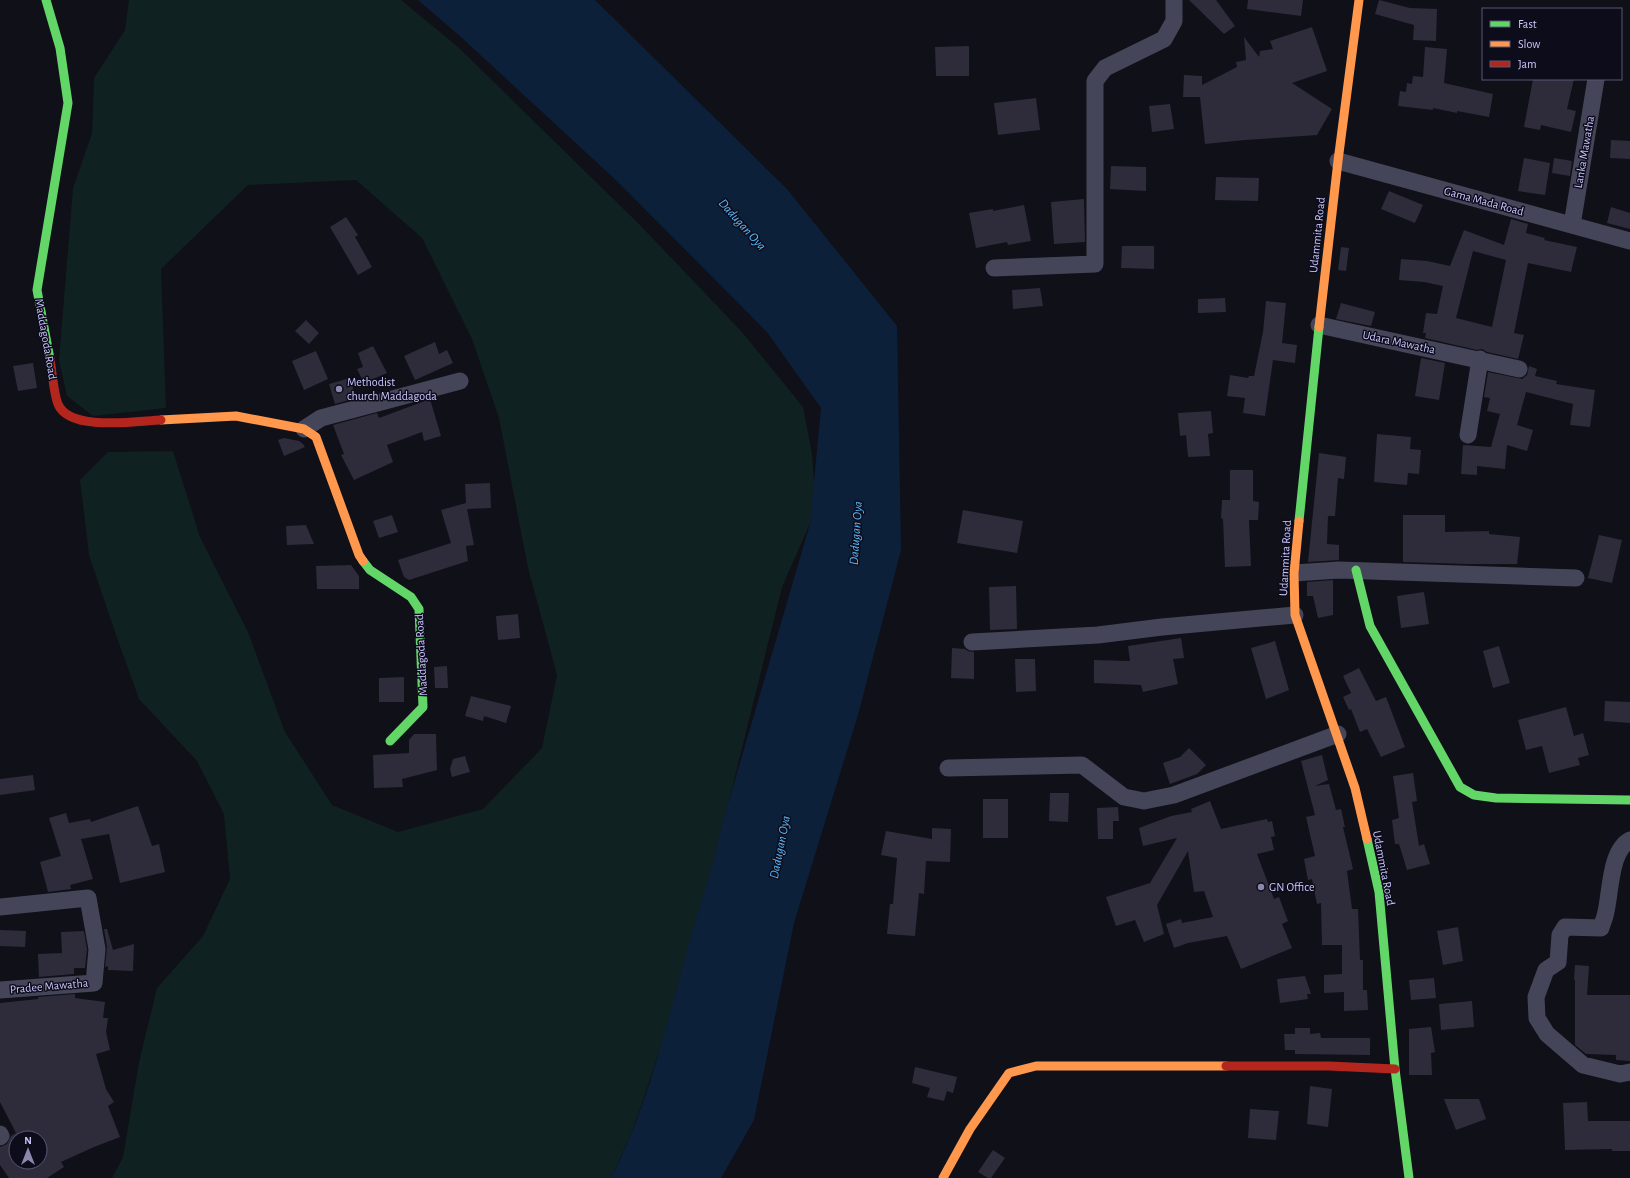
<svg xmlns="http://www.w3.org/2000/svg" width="1630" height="1178" viewBox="0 0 1630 1178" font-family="'Alegreya Sans',sans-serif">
<rect width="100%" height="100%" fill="#101018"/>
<path fill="#0f2121" d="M 129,0 L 401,0 L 457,46 L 640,225 L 742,332 L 803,407 L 812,454 L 816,510 L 782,587 L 716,853 L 665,1034 L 643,1101 L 630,1137 L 611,1178 L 112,1178 L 123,1157 L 139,1062 L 157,988 L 203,936 L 230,879 L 224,814 L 197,761 L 139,699 L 116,635 L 89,555 L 80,480 L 108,452 L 173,451 L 200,537 L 248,632 L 285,732 L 332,805 L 398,832 L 483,809 L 542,748 L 557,675 L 528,568 L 499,418 L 472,339 L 422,238 L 356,180 L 248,185 L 161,269 L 166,408 L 93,416 L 67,396 L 59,360 L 73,188 L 92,133 L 94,78 L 125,30 Z"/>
<path fill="#0d203a" d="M 418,0 L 595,0 L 787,189 L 897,326 L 901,550 L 858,715 L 794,923 L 754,1120 L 721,1178 L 611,1178 C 650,1103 667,1020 690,940 C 701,901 714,863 722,824 L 810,524 L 821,408 L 767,332 L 618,182 L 461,37 Z"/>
<path fill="#2e2b3b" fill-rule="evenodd" d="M 1189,0 L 1216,0 L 1235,26 L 1224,34 Z
M 1248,0 L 1303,0 L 1301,16 L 1247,9 Z
M 1379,0 L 1410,8 L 1437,9 L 1436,41 L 1413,40 L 1414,25 L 1375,14 Z
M 1312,27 L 1327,71 L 1292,83 L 1332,109 L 1317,135 L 1245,140 L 1205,144 L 1200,97 L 1183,97 L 1184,75 L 1202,76 L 1202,85 L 1237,67 L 1236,62 L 1246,60 L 1244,37 L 1259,57 L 1260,51 L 1273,49 L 1270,41 Z
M 969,46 L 969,76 L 936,76 L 935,47 Z
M 1425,47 L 1447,49 L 1444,83 L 1493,94 L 1489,117 L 1457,111 L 1457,113 L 1433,108 L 1433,110 L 1398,106 L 1400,91 L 1406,92 L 1407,83 L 1412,84 L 1413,76 L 1423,77 Z
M 1533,79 L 1574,79 L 1567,109 L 1576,111 L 1571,132 L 1541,125 L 1540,130 L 1524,127 Z
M 1036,98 L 1040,130 L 998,135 L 994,103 Z
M 1170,104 L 1174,129 L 1152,132 L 1149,106 Z
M 1611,140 L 1630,141 L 1630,159 L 1610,158 Z
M 1524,158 L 1550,163 L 1545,195 L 1518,191 Z
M 1554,158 L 1572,161 L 1570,176 L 1552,173 Z
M 1111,166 L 1146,167 L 1146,191 L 1110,189 Z
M 1216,177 L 1259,178 L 1258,201 L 1215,200 Z
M 1389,191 L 1423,205 L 1415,223 L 1381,209 Z
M 1084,199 L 1085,242 L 1054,244 L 1051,202 Z
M 1024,205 L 1031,241 L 1008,245 L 1007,242 L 976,248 L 969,213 L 993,209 L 993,211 Z
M 1611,207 L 1630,213 L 1630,229 L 1607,223 Z
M 346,217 L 358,235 L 355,237 L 372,267 L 358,275 L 330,227 Z
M 1511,219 L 1528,224 L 1526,233 L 1545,238 L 1544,240 L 1577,247 L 1571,272 L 1528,263 L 1514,333 L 1524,335 L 1518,359 L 1487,352 L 1482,349 L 1477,350 L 1425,338 L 1426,333 L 1423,333 L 1426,313 L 1437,314 L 1443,286 L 1424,282 L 1399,280 L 1401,259 L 1427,261 L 1450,266 L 1464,230 L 1504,245 ZM 1473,251 L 1506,260 L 1492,327 L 1456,318 Z
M 1122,246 L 1154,246 L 1154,269 L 1121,268 Z
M 1341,247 L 1349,248 L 1346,271 L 1338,270 Z
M 1040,288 L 1043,306 L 1013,309 L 1012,290 Z
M 1225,298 L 1226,312 L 1198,313 L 1198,299 Z
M 1266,301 L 1286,303 L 1282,343 L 1297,345 L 1295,363 L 1273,360 L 1265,416 L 1243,413 L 1245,398 L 1227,396 L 1230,375 L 1248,378 L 1249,376 L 1254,376 L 1263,332 Z
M 1341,303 L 1375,312 L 1371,326 L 1336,319 Z
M 306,320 L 319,333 L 309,344 L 295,331 Z
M 435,342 L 439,354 L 447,350 L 453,363 L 415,380 L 404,356 Z
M 373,346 L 387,373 L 364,383 L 357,369 L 363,367 L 358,353 Z
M 316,351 L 328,379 L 304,390 L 292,361 Z
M 1421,358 L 1445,363 L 1439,400 L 1415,396 Z
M 33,363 L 37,388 L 18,391 L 13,366 Z
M 1529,366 L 1537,369 L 1535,376 L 1557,381 L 1556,384 L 1595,390 L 1590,427 L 1570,425 L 1573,404 L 1526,392 L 1517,425 L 1533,430 L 1527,451 L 1507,445 L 1505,469 L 1477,466 L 1477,475 L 1461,474 L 1463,445 L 1491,447 L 1500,414 L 1487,411 L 1490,398 L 1484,397 L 1488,372 L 1522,379 L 1527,375 Z
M 350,378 L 356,398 L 335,404 L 329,384 Z
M 430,399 L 441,436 L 424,441 L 422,432 L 387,445 L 393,462 L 354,480 L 341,455 L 344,454 L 333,425 L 377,413 L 379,418 Z
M 1211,411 L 1213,433 L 1208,434 L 1210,456 L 1188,457 L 1186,435 L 1180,436 L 1178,413 Z
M 1377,434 L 1411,437 L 1410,449 L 1421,450 L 1419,474 L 1408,473 L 1407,485 L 1374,482 Z
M 284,438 L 299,441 L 303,444 L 305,447 L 284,456 L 278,440 Z
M 1319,453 L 1346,457 L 1344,479 L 1338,478 L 1335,516 L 1328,516 L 1327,544 L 1339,545 L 1339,560 L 1308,562 Z
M 1230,470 L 1253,470 L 1253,501 L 1259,502 L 1258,520 L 1249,520 L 1251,566 L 1225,567 L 1223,519 L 1221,518 L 1222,500 L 1230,500 Z
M 490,483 L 491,508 L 467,509 L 474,545 L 466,546 L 468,561 L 409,580 L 404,577 L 398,560 L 451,543 L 441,510 L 466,503 L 465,484 Z
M 963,510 L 1023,521 L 1017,553 L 957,543 Z
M 392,515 L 398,532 L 379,538 L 373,521 Z
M 1403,515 L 1445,515 L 1445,532 L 1489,531 L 1489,534 L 1520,537 L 1517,564 L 1467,564 L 1403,562 Z
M 306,525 L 314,544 L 287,545 L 286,526 Z
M 1599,535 L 1622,540 L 1612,583 L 1588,578 Z
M 351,565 L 359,576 L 359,589 L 317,589 L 316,566 Z
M 1333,580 L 1333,615 L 1318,618 L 1313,596 L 1307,596 L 1307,582 Z
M 1016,586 L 1017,629 L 990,630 L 989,587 Z
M 1424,592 L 1429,624 L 1401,628 L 1397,596 Z
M 518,614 L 520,638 L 498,640 L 496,616 Z
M 1181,638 L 1184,658 L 1173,659 L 1178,684 L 1143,692 L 1141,685 L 1094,683 L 1094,660 L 1130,661 L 1128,646 Z
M 1275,641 L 1289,690 L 1266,699 L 1251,648 Z
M 1499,646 L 1510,683 L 1493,688 L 1483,651 Z
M 952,648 L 965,649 L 968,651 L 974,652 L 974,679 L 951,678 Z
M 1015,659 L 1035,659 L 1036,691 L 1016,692 Z
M 447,666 L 448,688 L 435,688 L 434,667 Z
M 1359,668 L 1376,701 L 1386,697 L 1405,747 L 1381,757 L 1367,729 L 1360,732 L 1351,709 L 1349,710 L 1343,697 L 1351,693 L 1343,676 Z
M 404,677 L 404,702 L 379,702 L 379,678 Z
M 471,696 L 511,706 L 506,723 L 484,716 L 483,721 L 465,716 Z
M 1605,701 L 1630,702 L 1630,723 L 1604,721 Z
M 1566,707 L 1574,736 L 1583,733 L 1589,755 L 1578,758 L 1580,765 L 1549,773 L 1542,746 L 1526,750 L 1518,720 Z
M 414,734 L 436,734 L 437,770 L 402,779 L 403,787 L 374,788 L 373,755 L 409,753 L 409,740 Z
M 1189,748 L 1206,765 L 1197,774 L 1170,784 L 1163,763 L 1180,757 Z
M 1322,755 L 1328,780 L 1315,786 L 1329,784 L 1336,810 L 1341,809 L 1345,827 L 1343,827 L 1353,869 L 1347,871 L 1352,909 L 1358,909 L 1360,960 L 1363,960 L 1363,990 L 1367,990 L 1368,1010 L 1344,1011 L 1344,992 L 1324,993 L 1324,975 L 1342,974 L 1342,945 L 1322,945 L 1321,903 L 1317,904 L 1312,879 L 1308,880 L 1304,859 L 1315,856 L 1306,817 L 1315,815 L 1301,761 Z
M 465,756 L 470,772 L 452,777 L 450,769 L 453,759 Z
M 1413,773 L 1417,801 L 1412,802 L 1419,846 L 1424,844 L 1430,864 L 1407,870 L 1399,844 L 1395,844 L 1392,820 L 1399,818 L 1393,776 Z
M 33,775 L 35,790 L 0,795 L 0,779 Z
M 1050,793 L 1069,793 L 1068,822 L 1049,821 Z
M 983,799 L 1008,799 L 1008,838 L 983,838 Z
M 1210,801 L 1221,829 L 1267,819 L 1268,822 L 1272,821 L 1275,836 L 1271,837 L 1274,850 L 1257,854 L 1274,899 L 1279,897 L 1288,921 L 1282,924 L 1292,948 L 1241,969 L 1227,936 L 1188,943 L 1174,948 L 1166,924 L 1181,919 L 1182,923 L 1213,917 L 1204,891 L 1194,892 L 1188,851 L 1157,905 L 1164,934 L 1144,942 L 1135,920 L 1116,926 L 1106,897 L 1150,883 L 1177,838 L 1143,846 L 1139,828 L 1171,816 L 1192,812 L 1191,809 Z
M 138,806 L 152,846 L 159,844 L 165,872 L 120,883 L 109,834 L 81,839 L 93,879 L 70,885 L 71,889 L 48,892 L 40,862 L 61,856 L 49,818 L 66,813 L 69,823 L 90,819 L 91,822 Z
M 1118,807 L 1119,821 L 1113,821 L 1113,839 L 1098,839 L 1097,808 Z
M 932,828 L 951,829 L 950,862 L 926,861 L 924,894 L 919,893 L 915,936 L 887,934 L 890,904 L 893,904 L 897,858 L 881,855 L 886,831 L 932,839 Z
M 1458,927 L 1463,961 L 1443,965 L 1437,931 Z
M 104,929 L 107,929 L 113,950 L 134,944 L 133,971 L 108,970 L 108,966 L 105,967 L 107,947 Z
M 0,930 L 26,931 L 25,947 L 0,946 Z
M 84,931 L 87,949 L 85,968 L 74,968 L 74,974 L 39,977 L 38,954 L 62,953 L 61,932 Z
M 1575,965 L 1589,966 L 1587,995 L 1630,995 L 1630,1061 L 1616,1060 L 1616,1055 L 1586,1054 L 1575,1045 L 1575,980 L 1574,979 Z
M 1305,976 L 1311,994 L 1307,994 L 1308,999 L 1280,1003 L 1277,979 Z
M 1434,978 L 1436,998 L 1411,1000 L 1409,980 Z
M 75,994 L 75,998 L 105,1002 L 103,1018 L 108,1018 L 106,1032 L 110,1050 L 96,1054 L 106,1089 L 114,1102 L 108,1106 L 120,1137 L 94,1147 L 61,1162 L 64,1167 L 47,1178 L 9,1178 L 0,1165 L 0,1147 L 7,1144 L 11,1136 L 16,1133 L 0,1102 L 0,1003 L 38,999 L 38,997 ZM 16,1138 L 40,1138 L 40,1162 L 16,1162 Z
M 1472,1001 L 1474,1027 L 1441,1030 L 1439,1004 Z
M 1431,1027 L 1435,1052 L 1431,1053 L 1432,1075 L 1409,1075 L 1409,1029 Z
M 1295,1028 L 1310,1028 L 1310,1034 L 1320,1033 L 1321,1038 L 1370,1038 L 1370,1055 L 1295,1054 L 1295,1050 L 1285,1050 L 1284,1034 L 1295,1034 Z
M 915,1067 L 957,1077 L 953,1093 L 947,1091 L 944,1101 L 927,1097 L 930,1088 L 912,1083 Z
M 1310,1086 L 1332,1089 L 1328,1127 L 1307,1124 Z
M 1444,1099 L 1479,1099 L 1486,1119 L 1456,1130 Z
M 1587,1102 L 1588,1121 L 1630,1121 L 1630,1151 L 1612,1151 L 1612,1149 L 1565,1150 L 1563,1103 Z
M 1250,1109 L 1279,1111 L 1276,1140 L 1248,1138 Z
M 993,1150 L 1005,1158 L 991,1178 L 988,1178 L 978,1172 Z"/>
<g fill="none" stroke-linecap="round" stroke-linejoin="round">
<path stroke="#444558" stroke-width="17" d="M 1338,161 L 1630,241
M 1572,225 L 1596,79
M 994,268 L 1095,264 L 1095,81 L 1105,68 L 1164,39 L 1174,21 L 1174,0
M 1319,325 L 1519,369
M 304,429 L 321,418 L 460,381
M 1468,435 L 1480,359
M 1294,573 L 1339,570 L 1576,578
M 972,642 L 1098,635 L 1162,627 L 1295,615
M 948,768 L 1082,765 L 1124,797 L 1144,801 L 1174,795 L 1338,734
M 1630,840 C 1609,851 1611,895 1605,916 C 1604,920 1602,924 1601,928 L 1565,927 L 1560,935 L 1558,962 L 1546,970 L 1536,997 L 1537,1018 L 1547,1034 L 1583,1065 L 1620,1074 L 1630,1072
M 0,907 L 88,898 L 97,949 L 94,983 L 0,990
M 0,1134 L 1,1136 L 0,1137"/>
<path stroke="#63d668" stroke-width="9" d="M 46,0 L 60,48 L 68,103 L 37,290 L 50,359
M 1299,521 L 1319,327
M 363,561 L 370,570 L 411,597 L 419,609 L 423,707 L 390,741
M 1356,570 L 1370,626 L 1460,787 L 1474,795 L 1496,798 L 1630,800
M 1367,839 L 1379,892 L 1395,1069 L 1409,1178"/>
<path stroke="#ff974d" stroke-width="9" d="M 1319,327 L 1338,161 L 1359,0
M 161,420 L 236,416 L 304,429 L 316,437 L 359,555 L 363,561
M 1299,521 L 1294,573 L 1295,615 L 1355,788 L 1367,839
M 943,1178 L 970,1129 L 1009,1073 L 1036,1066 L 1226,1066"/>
<path stroke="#b3261e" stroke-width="9" d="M 50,359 C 52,371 54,395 58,404 C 69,432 137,421 161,420
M 1226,1066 L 1329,1066 L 1395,1069"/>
</g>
<g fill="#8a88ad" stroke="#0d0c1b" stroke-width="1.5">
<circle cx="339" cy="389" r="4"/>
<circle cx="1261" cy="887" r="4"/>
</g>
<g text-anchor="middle" stroke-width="3" stroke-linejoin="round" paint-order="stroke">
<g font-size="12" fill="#cbc8fd" stroke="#0d0c1b">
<text transform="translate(1584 152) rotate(-80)" y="4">Lanka Mawatha</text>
<text transform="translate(1484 201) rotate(15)" y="4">Gama Mada Road</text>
<text transform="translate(1317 235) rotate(-84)" y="4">Udammita Road</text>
<text transform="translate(46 339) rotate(80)" y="4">Maddagoda Road</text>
<text transform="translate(1399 342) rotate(12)" y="4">Udara Mawatha</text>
<text transform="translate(1285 558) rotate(-87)" y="4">Udammita Road</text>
<text transform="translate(421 655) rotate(-93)" y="4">Maddagoda Road</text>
<text transform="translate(1384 868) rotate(79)" y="4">Udammita Road</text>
<text transform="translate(49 986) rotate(-5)" y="4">Pradee Mawatha</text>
</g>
<g font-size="12" fill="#cbc8fd" stroke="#0d0c1b" text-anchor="start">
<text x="347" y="386">Methodist<tspan x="347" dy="14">church Maddagoda</tspan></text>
<text x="1269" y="891">GN Office</text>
</g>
<g font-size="13" font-style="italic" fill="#5ab8f8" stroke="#0d0c1b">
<text transform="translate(743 224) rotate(48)" y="5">Dadugan Oya</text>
<text transform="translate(855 533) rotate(-86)" y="5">Dadugan Oya</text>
<text transform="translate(779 847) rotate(-79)" y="5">Dadugan Oya</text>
</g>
</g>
<rect x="1482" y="8" width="140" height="72" fill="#0d0c1b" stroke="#595775"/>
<rect x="1490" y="21" width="20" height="6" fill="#63d668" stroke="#595775"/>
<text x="1518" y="28" font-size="12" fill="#cbc8fd">Fast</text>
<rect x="1490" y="41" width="20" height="6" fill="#ff974d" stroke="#595775"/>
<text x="1518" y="48" font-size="12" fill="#cbc8fd">Slow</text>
<rect x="1490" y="61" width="20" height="6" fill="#b3261e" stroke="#595775"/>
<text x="1518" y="68" font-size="12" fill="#cbc8fd">Jam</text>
<g transform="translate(28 1150)"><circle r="19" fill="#0d0c1b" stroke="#595775"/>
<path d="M0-3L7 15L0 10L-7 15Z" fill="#8a88ad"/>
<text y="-6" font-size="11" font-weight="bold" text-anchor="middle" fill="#cbc8fd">N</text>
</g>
</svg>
